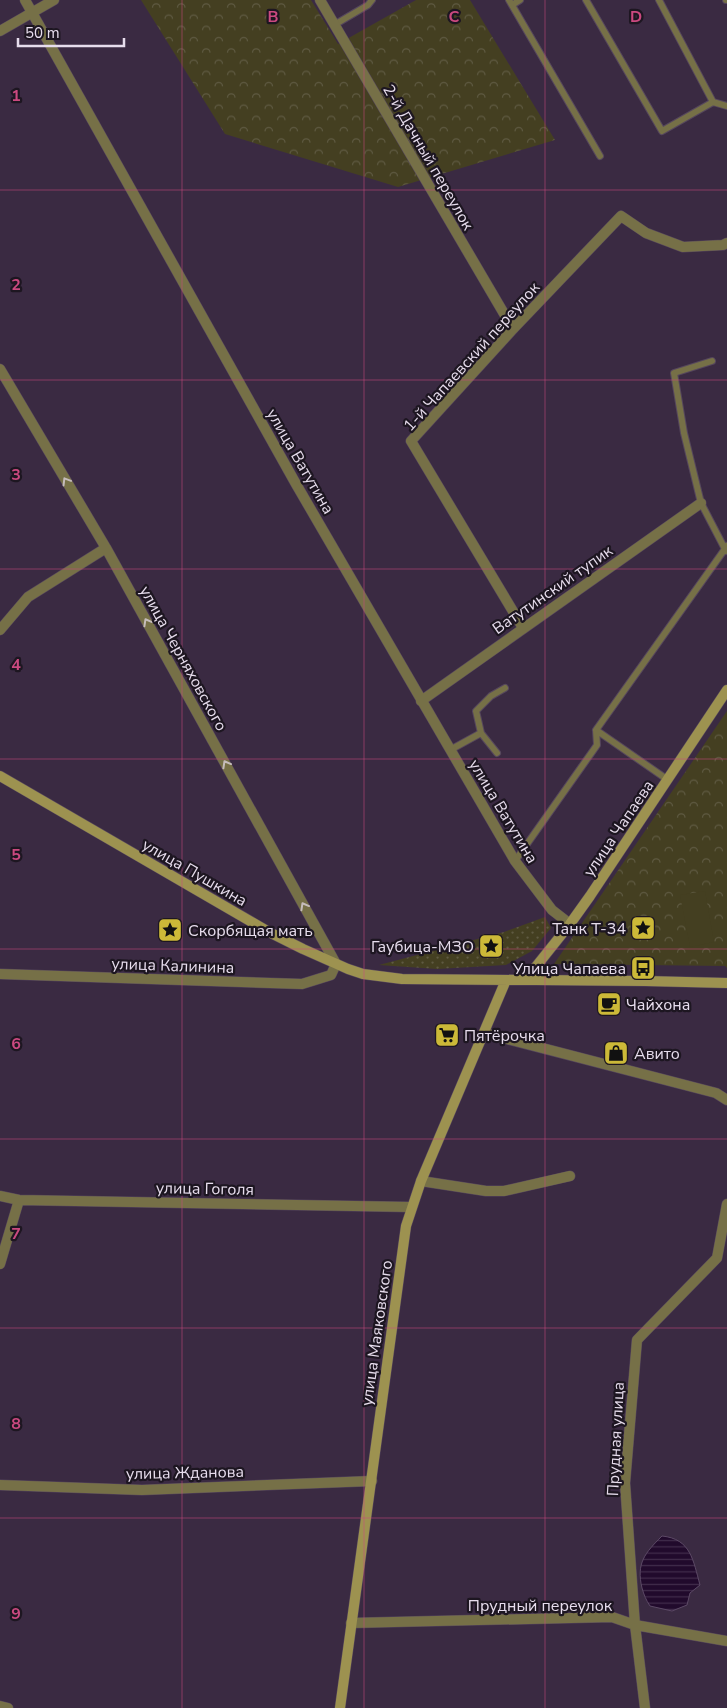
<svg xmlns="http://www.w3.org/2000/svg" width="727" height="1708" viewBox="0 0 727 1708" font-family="'Nunito Sans',sans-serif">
<defs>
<pattern id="grass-dots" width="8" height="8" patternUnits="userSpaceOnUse" patternTransform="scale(1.25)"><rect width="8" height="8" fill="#443f21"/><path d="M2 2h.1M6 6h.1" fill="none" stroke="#5f5a42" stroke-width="1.8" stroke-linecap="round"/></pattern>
<pattern id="forest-crowns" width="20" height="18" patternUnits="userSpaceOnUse" patternTransform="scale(1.25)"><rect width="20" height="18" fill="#443f21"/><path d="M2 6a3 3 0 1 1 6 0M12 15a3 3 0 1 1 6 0" fill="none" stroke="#5f5a42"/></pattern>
<pattern id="water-rules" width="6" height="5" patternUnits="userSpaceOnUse" patternTransform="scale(1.25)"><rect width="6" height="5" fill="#210a2c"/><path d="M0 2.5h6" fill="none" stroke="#412d4b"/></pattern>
</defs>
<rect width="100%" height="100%" fill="#3a2a42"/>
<path fill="url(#grass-dots)" d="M 545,917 L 551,928 L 532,951 L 506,965 L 437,969 L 379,965 L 504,932 Z"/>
<path fill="url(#forest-crowns)" d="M 141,0 L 311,0 L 338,44 L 416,0 L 470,0 L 555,140 L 398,187 L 225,134 Z
M 727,711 L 727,968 L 725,966 L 554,964 Z"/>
<path fill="#443f21" d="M 705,891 L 714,942 L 690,947 L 680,895 Z"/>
<path fill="url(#water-rules)" stroke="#5c4966" d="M 662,1536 C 691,1539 693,1560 700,1585 L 690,1593 L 687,1605 L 672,1611 L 650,1606 C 646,1600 644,1595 642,1588 C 636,1563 645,1553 662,1536 Z"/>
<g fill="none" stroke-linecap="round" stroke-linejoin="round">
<defs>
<path id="lane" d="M 509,0 L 600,156
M 586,0 L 662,131 L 713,102
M 659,0 L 713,102 L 727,106
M 726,0 L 727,0
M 512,5 L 520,0
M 334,25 L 368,5 L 372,0
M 712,361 L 674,373 L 684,433 L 701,503 L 726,551
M 596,730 L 668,780
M 481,733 L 497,753
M 450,750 L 481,733 L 476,711 L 491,696 L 505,688
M 515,861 L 597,745 L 596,730 L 727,546"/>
<path id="street" d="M 25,0 L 296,484 L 515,861 L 552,910 L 570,924
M 320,0 L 513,329
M 0,31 L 54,0
M 0,369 L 106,548 L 336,964 L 331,975 L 302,984 L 0,974
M 523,628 L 411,441 L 513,329 L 621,216 L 646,233 L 683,247 L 723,245 L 727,243
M 0,630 L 28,597 L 106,548
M 421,701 L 701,503
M 484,1033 L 716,1093 L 727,1100
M 421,1181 L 486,1191 L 504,1191 L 570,1176
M 0,1196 L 19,1200 L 411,1207
M 0,1264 L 19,1200
M 0,1485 L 142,1490 L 372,1481
M 351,1623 L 612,1617 L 635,1625 L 727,1641
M 0,1706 L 8,1708
M 645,1708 L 635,1625 L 625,1483 L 637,1340 L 717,1258 L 727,1204"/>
<path id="secondary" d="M 0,776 L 269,932 L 303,949 L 348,969 L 363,974 L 402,979 L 645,981 L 727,983
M 532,980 L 534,969 L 570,924 L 590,896 L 727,690
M 340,1708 L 406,1226 L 421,1181 L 506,980"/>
</defs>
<use href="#lane" stroke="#56475d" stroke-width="8"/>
<use href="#street" stroke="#56475d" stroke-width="11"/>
<use href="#secondary" stroke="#56475d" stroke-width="11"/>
<use href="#lane" stroke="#767047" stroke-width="6"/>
<use href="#street" stroke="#767047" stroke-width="10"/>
<use href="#secondary" stroke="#9d9250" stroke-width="10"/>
</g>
<defs><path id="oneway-chevron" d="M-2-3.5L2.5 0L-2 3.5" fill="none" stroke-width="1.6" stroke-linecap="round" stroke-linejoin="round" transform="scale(1.25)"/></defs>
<g stroke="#c5bcbb">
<use href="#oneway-chevron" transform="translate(66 481) rotate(-121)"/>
<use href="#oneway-chevron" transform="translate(147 622) rotate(-119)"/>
<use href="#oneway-chevron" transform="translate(226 764) rotate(-119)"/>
<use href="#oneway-chevron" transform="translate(304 906) rotate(-119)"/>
</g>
<path fill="none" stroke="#cb4980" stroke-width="1" stroke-opacity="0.55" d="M 182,0 L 182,1708M 364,0 L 364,1708M 545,0 L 545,1708M 0,190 L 727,190M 0,380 L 727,380M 0,569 L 727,569M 0,759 L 727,759M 0,949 L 727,949M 0,1139 L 727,1139M 0,1328 L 727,1328M 0,1518 L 727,1518"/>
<defs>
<symbol id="sight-square" viewBox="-11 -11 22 22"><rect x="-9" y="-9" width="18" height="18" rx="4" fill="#ccb938" stroke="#1d1621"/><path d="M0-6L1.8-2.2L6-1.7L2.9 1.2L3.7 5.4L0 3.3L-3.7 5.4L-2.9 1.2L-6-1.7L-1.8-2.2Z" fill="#111"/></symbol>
<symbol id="bus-square" viewBox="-11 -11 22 22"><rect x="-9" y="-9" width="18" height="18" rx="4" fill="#ccb938" stroke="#1d1621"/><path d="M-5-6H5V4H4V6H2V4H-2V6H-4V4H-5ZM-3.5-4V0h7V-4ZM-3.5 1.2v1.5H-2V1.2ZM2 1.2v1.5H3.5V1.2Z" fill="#111"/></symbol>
<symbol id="cafe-square" viewBox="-11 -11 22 22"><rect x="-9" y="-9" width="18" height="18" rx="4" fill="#ccb938" stroke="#1d1621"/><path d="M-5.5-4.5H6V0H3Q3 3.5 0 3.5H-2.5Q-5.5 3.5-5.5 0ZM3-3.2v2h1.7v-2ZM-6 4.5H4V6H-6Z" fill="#111"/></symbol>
<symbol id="supermarket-square" viewBox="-11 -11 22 22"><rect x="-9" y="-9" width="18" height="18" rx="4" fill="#ccb938" stroke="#1d1621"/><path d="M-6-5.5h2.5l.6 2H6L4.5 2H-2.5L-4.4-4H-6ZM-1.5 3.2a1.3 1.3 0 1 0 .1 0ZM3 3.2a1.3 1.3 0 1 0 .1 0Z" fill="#111"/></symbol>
<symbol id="shop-square" viewBox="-11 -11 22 22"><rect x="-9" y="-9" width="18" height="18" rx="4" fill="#ccb938" stroke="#1d1621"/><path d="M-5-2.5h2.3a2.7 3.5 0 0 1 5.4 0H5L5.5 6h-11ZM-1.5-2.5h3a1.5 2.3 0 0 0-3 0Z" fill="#111"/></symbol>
</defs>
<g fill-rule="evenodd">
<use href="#sight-square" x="629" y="914" width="28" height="28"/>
<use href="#sight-square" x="156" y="916" width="28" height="28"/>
<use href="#sight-square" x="477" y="932" width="28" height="28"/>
<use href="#bus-square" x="629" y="954" width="28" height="28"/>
<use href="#cafe-square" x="595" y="990" width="28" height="28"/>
<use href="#supermarket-square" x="433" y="1021" width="28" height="28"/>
<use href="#shop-square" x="602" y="1039" width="28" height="28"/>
</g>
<g text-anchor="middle" stroke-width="4.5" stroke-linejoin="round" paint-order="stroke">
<g font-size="16" fill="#e7dded" stroke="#1d1621">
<text transform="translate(429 157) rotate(60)" y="6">2-й Дачный переулок</text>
<text transform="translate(471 356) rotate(-48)" y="6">1-й Чапаевский переулок</text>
<text transform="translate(301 461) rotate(60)" y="6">улица Ватутина</text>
<text transform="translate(552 589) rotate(-35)" y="6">Ватутинский тупик</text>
<text transform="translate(184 658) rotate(61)" y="6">улица Черняховского</text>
<text transform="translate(504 811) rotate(59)" y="6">улица Ватутина</text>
<text transform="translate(618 828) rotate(-56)" y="6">улица Чапаева</text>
<text transform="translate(195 872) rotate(30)" y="6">улица Пушкина</text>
<text transform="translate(173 965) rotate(2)" y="6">улица Калинина</text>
<text transform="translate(205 1188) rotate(1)" y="6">улица Гоголя</text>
<text transform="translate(376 1333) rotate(-82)" y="6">улица Маяковского</text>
<text transform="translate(615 1439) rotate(-87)" y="6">Прудная улица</text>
<text transform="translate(185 1472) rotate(-1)" y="6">улица Жданова</text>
<text x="540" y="1611">Прудный переулок</text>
</g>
<g font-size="16" fill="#e7dded" stroke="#1d1621" text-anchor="start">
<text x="626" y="934" text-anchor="end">Танк Т-34</text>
<text x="188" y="936">Скорбящая мать</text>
<text x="474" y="952" text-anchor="end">Гаубица-МЗО</text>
<text x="626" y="974" text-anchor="end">Улица Чапаева</text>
<text x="626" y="1010">Чайхона</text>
<text x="464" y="1041">Пятёрочка</text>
<text x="634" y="1059">Авито</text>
</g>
</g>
<g font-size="16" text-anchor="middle" font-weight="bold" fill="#cb4980" stroke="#1d1621" stroke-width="4.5" stroke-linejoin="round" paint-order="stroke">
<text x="273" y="22">B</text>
<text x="454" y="22">C</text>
<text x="636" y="22">D</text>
<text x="16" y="101">1</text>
<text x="16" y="290">2</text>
<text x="16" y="480">3</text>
<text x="16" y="670">4</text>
<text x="16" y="860">5</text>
<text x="16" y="1049">6</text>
<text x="16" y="1239">7</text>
<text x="16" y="1429">8</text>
<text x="16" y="1619">9</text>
</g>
<path d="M18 38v8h106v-8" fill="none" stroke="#e7dded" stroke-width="2.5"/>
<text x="25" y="38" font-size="15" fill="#e7dded" stroke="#1d1621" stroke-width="4" paint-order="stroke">50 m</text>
</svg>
